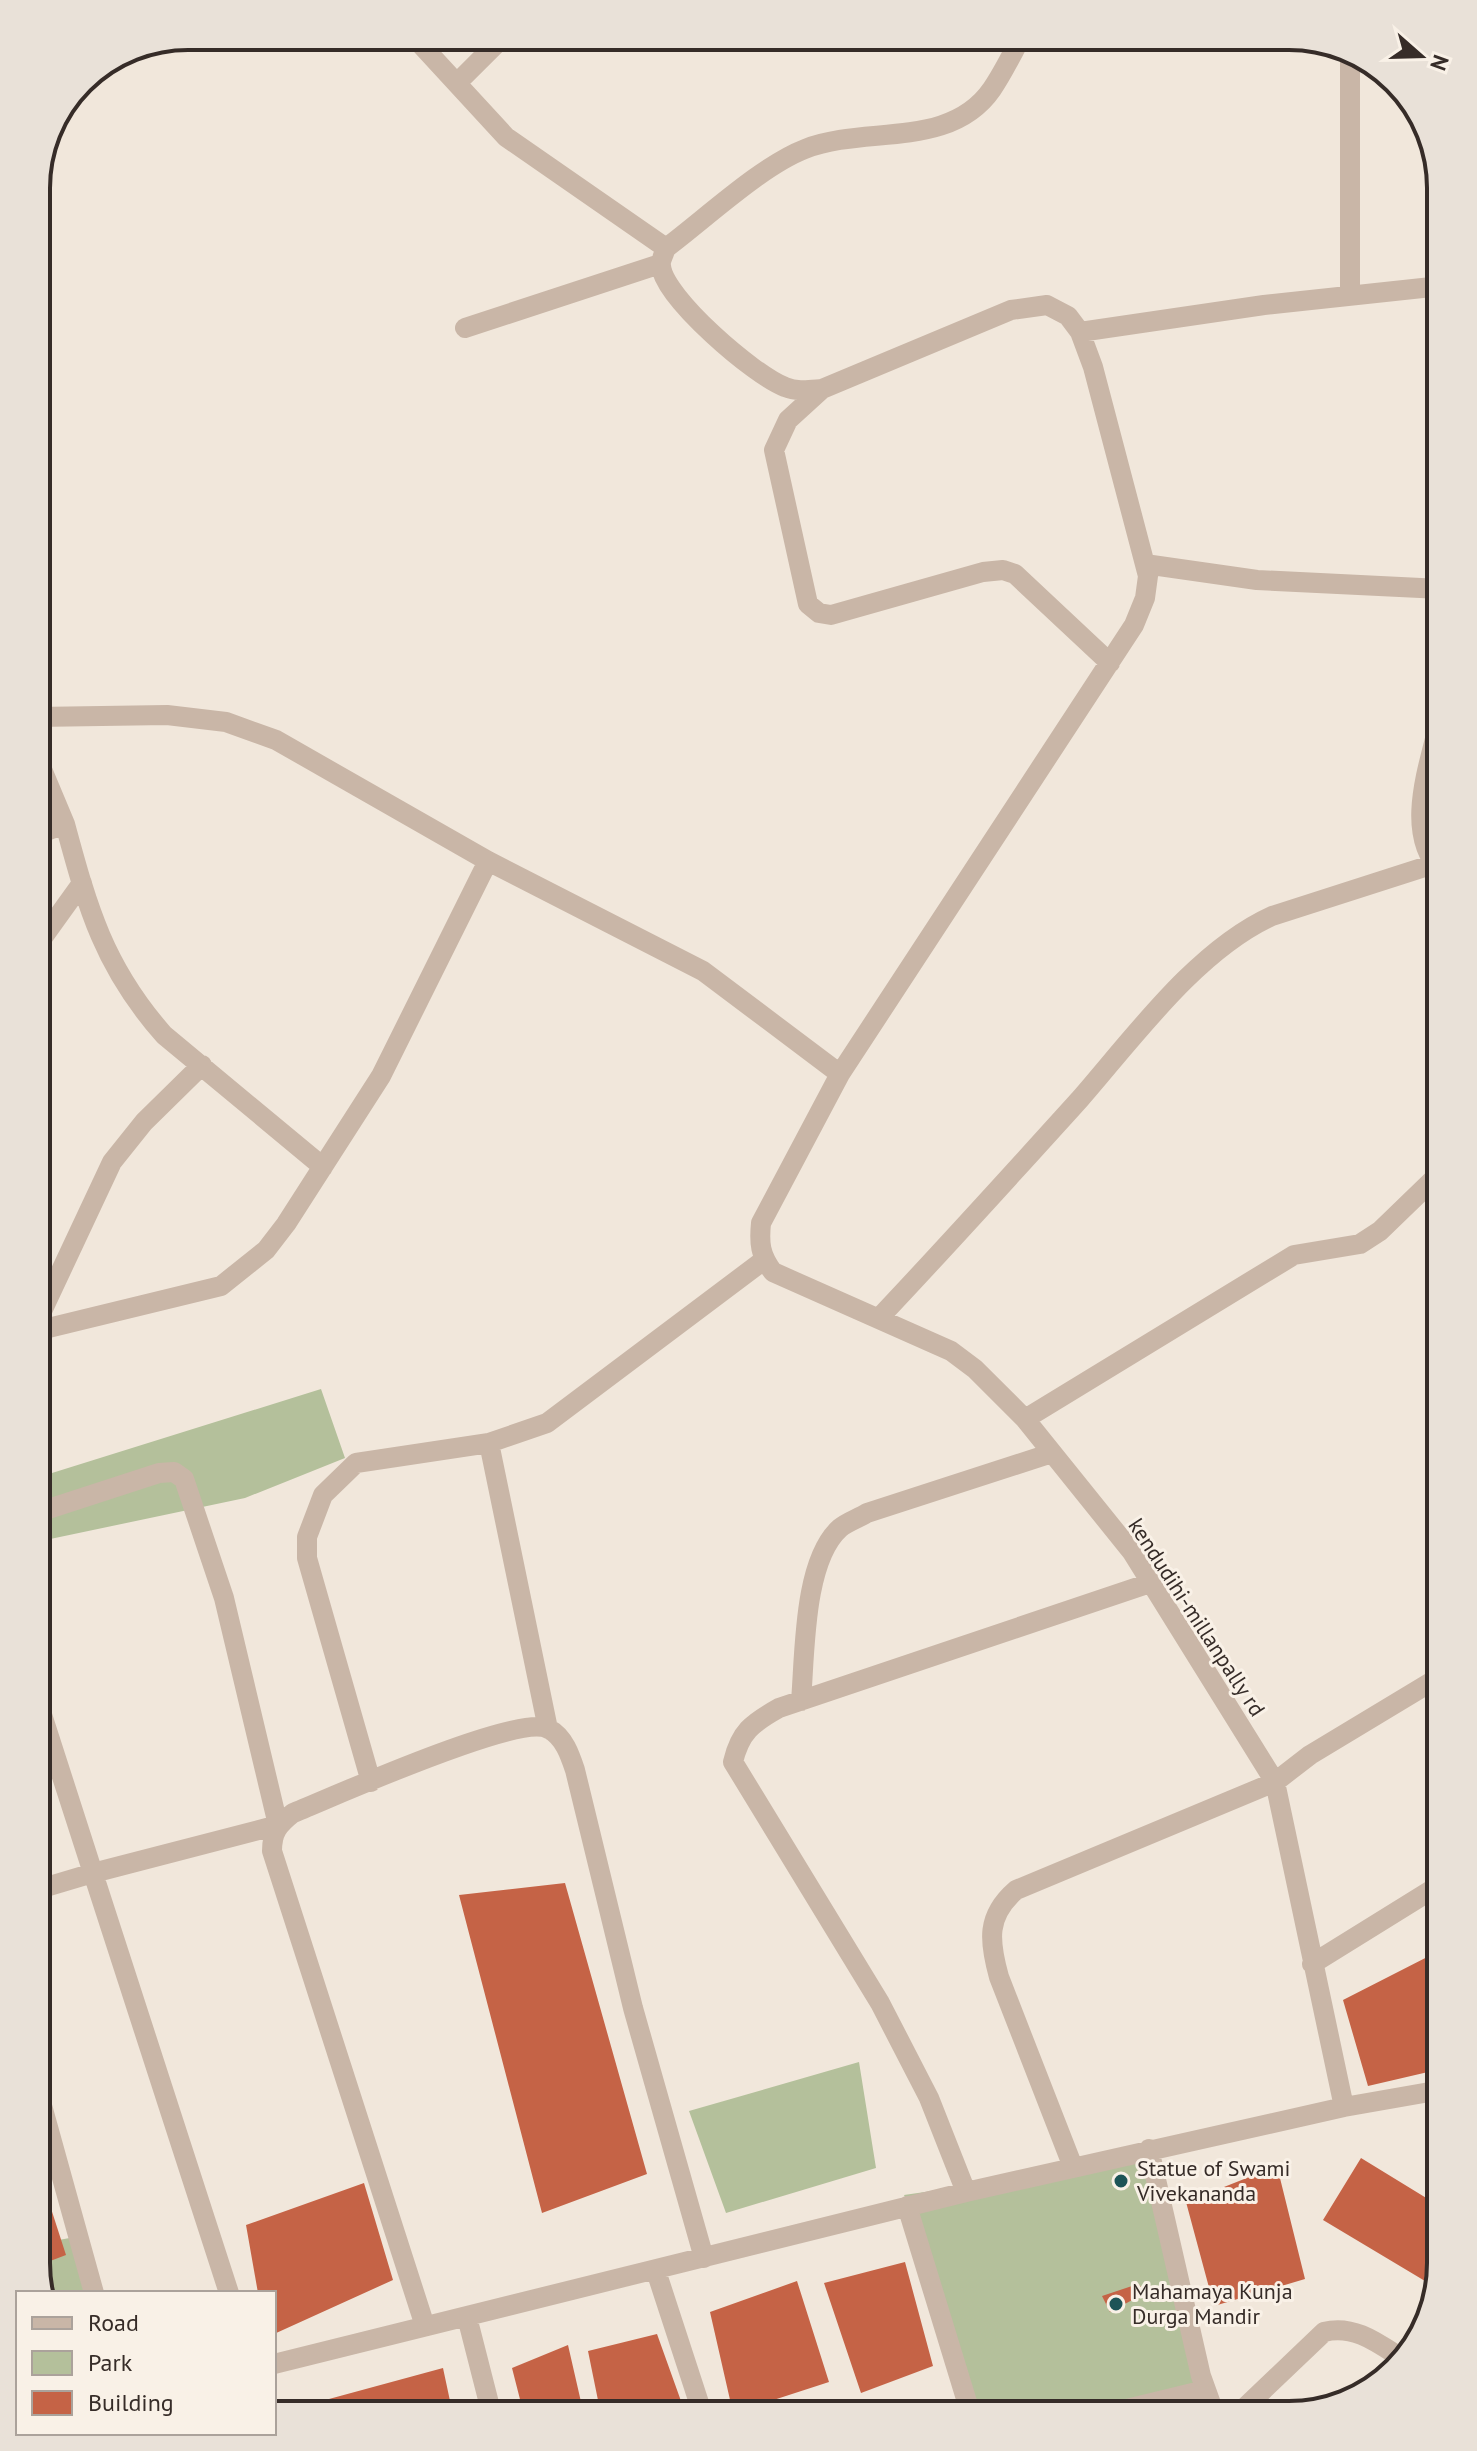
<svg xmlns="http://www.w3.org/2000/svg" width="1477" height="2451" viewBox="0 0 1477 2451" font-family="'PT Sans',sans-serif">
<rect width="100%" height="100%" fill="#f1e7db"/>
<path fill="#b4c09b" d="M 321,1389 L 345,1458 L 245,1498 L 36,1542 L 36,1478 Z
M 859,2062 L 876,2168 L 726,2213 L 689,2111 Z
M 1144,2160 L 1197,2384 L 1077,2415 L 979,2415 L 930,2252 L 904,2195 Z
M 81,2236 L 100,2293 L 43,2293 L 36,2244 Z"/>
<path fill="#c56346" d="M 565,1883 L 647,2174 L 542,2213 L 459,1895 Z
M 1439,1951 L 1441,2069 L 1368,2086 L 1343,2000 Z
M 1361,2158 L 1441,2207 L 1441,2264 L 1435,2287 L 1323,2220 Z
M 36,2162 L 66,2255 L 37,2266 L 36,2263 Z
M 1277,2166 L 1305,2279 L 1214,2306 L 1186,2202 Z
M 364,2183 L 393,2280 L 274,2334 L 274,2293 L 258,2293 L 246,2225 Z
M 905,2262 L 933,2366 L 861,2393 L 824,2283 Z
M 797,2281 L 829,2382 L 733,2413 L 710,2312 Z
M 1138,2284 L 1147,2292 L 1110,2312 L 1102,2296 Z
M 657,2334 L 686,2415 L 601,2415 L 588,2351 Z
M 568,2345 L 584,2415 L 524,2415 L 512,2368 Z
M 443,2368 L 453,2415 L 333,2415 L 329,2399 Z"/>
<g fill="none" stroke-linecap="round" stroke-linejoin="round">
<path stroke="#c9b6a7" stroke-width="20" d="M 413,36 L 506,137 L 666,248
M 1350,53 L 1350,295
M 457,83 L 504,36
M 465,328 L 660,264
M 1080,332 L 1264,305 L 1441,286
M 822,389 L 788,420 L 774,450 L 808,604 L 819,613 L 831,615 L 983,572 L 1003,570 L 1015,574 L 1110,663
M 1145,564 L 1257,580 L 1441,589
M 36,717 L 167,715 L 226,722 L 276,740 L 488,861 L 703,971 L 840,1074 L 761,1223 C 759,1243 760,1255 773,1272 L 951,1351 L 975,1369 L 1025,1419 L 1132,1552 L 1275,1782 L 1016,1890 C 986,1916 989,1941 999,1977 L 1073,2167
M 65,824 C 88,909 104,967 164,1035 L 323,1167
M 36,835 L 65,824 L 36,755
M 1441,871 C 1402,831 1431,762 1441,714
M 36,947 L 82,883
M 840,1074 L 1134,625 L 1145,598 L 1148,576 L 1093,367 L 1080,332 L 1068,316 L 1047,305 L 1011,310 L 822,389 C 809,390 797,392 785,387 C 755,376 664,298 661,266 C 660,261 664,254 666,248 C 705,219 761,166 805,149 C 865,125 950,150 992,89 C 1003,73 1012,54 1022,36
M 879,1318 C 947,1246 1013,1173 1080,1099 C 1134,1037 1197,950 1272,916 L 1434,864
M 36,1324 L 112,1162 L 144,1122 L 202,1065
M 36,1331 L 221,1286 L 266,1250 L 286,1224 L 381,1076 L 488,861
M 1025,1419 L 1294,1255 L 1360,1244 L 1380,1231 L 1441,1172
M 489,1443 L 548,1729
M 36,1696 L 93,1873 L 278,1825 L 224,1598 L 184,1479 L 174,1472 L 159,1473 L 36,1513
M 801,1701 C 805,1655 803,1561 840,1528 C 847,1522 859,1518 867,1513 L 1052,1453
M 36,1769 L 59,1769
M 371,1782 L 307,1558 L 307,1537 L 323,1495 L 356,1463 L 489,1443 L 547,1423 L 764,1260
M 36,1890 L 93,1873 L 229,2293
M 1312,1964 L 1441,1884
M 36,2084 L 94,2293
M 1344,2107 L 1275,1782 L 1310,1755 L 1441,1676
M 1149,2149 L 1201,2376 L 1215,2415
M 966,2192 L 929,2098 L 880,2003 L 733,1762 C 740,1732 752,1723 779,1708 L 1150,1583
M 907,2206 L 971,2415
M 656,2271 L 703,2415
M 467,2317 L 492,2415
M 425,2326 L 272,1851 C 272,1832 278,1825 293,1813 C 333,1797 518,1713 549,1729 C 564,1737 570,1755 575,1770 L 633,2008 L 704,2258
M 274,2364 L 966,2192 L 1344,2107 L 1441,2090
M 1102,2415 L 1205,2390
M 1237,2415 L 1324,2332 C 1353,2324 1378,2343 1401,2358"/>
</g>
<g fill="#1d5457" stroke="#f9f1e7" stroke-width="3">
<circle cx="1121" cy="2181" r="8"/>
<circle cx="1116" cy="2304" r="8"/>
</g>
<g text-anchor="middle" stroke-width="6" stroke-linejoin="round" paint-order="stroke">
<g font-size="22" fill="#362c28" stroke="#f9f1e7">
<text transform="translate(1197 1617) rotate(57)" y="8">kendudihi-millanpally rd</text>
</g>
<g font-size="22" fill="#362c28" stroke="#f9f1e7" text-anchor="start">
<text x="1137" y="2176">Statue of Swami<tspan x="1137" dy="25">Vivekananda</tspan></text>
<text x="1132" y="2299">Mahamaya Kunja<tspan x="1132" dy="25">Durga Mandir</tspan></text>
</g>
</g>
<path d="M0 0H1477V2451H0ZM188 50H1289A138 138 0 0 1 1427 188V2263A138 138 0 0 1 1289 2401H188A138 138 0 0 1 50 2263V188A138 138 0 0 1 188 50Z" fill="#e9e1d8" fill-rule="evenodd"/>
<path fill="none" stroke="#362c28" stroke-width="4" d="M188 50H1289A138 138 0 0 1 1427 188V2263A138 138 0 0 1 1289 2401H188A138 138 0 0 1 50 2263V188A138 138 0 0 1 188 50Z"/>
<rect x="16" y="2291" width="260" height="144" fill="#f9f1e7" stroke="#aba29b" stroke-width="2"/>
<rect x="32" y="2317" width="40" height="12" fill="#c9b6a7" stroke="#aba29b" stroke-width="2"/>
<text x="88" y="2331" font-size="24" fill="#362c28">Road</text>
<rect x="32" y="2351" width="40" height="24" fill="#b4c09b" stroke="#aba29b" stroke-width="2"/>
<text x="88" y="2371" font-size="24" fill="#362c28">Park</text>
<rect x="32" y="2391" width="40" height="24" fill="#c56346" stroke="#aba29b" stroke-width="2"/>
<text x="88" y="2411" font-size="24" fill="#362c28">Building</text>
<g transform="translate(1421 56) rotate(110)" stroke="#f9f1e7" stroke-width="6" paint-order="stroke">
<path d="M0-6L14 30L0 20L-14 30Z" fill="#362c28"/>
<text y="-12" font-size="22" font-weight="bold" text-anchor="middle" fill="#362c28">N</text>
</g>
</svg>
